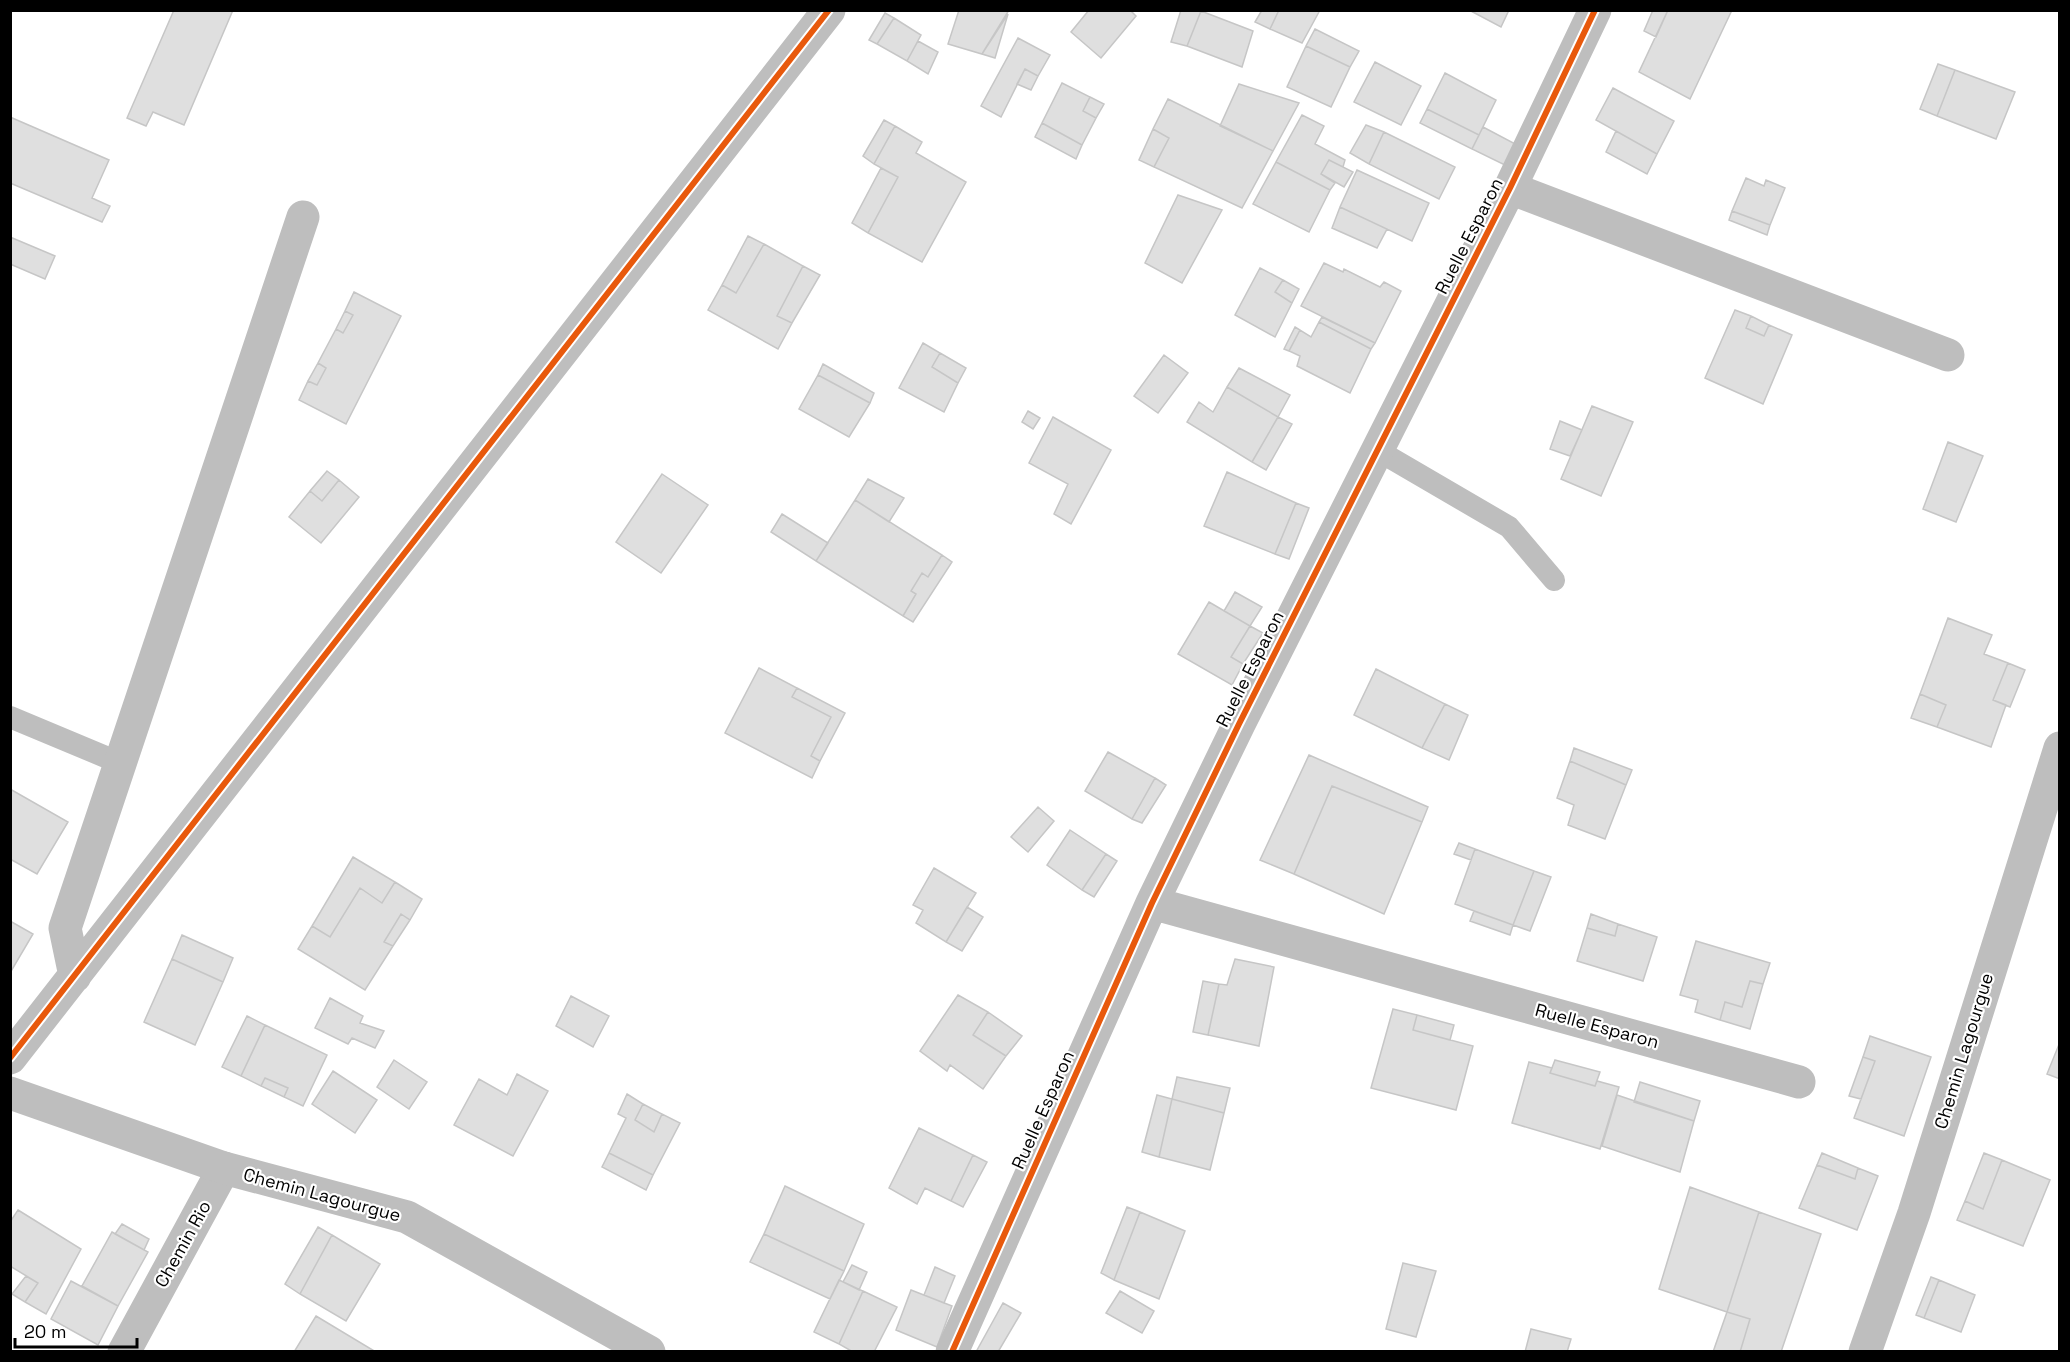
<svg xmlns="http://www.w3.org/2000/svg" width="2070" height="1362" viewBox="0 0 2070 1362" font-family="'Space Grotesk',sans-serif">
<rect width="100%" height="100%" fill="#fff"/>
<path fill="#dfdfdf" stroke="#c6c6c6" stroke-width="1.5" d="M 174,10 L 233,10 L 184,125 L 153,112 L 146,126 L 127,118 Z
M 959,10 L 1009,10 L 982,54 L 948,44 Z
M 1089,10 L 1130,10 L 1136,16 L 1101,58 L 1071,32 Z
M 1181,10 L 1201,11 L 1187,46 L 1171,42 Z
M 1262,10 L 1279,10 L 1270,29 L 1255,22 Z
M 1279,10 L 1320,10 L 1302,43 L 1270,29 Z
M 1469,10 L 1509,10 L 1501,27 Z
M 1653,10 L 1668,10 L 1656,37 L 1644,31 Z
M 1668,10 L 1732,10 L 1690,99 L 1639,72 Z
M 1201,11 L 1253,31 L 1242,67 L 1187,46 Z
M 885,13 L 894,18 L 877,44 L 869,40 Z
M 1008,14 L 995,58 L 982,54 Z
M 894,18 L 921,35 L 907,61 L 877,44 Z
M 1315,29 L 1359,51 L 1350,67 L 1306,46 Z
M 1018,38 L 1050,55 L 1038,76 L 1025,69 L 1001,117 L 981,106 Z
M 918,41 L 938,52 L 928,74 L 907,61 Z
M 1306,46 L 1350,67 L 1331,107 L 1287,87 Z
M 1375,62 L 1421,86 L 1401,125 L 1354,102 Z
M 1938,64 L 1955,70 L 1937,116 L 1920,109 Z
M 1025,69 L 1038,76 L 1031,90 L 1017,84 Z
M 1955,70 L 2015,92 L 1996,139 L 1937,116 Z
M 1445,73 L 1496,100 L 1479,135 L 1427,109 Z
M 1062,83 L 1090,97 L 1083,111 L 1096,118 L 1082,145 L 1042,123 Z
M 1239,84 L 1299,103 L 1273,151 L 1220,126 Z
M 1613,88 L 1674,121 L 1657,154 L 1596,120 Z
M 1090,97 L 1104,104 L 1096,118 L 1083,111 Z
M 1168,99 L 1273,151 L 1242,208 L 1154,167 L 1169,138 L 1153,129 Z
M 1427,109 L 1479,135 L 1472,149 L 1420,123 Z
M 1302,115 L 1324,126 L 1315,144 L 1345,160 L 1343,167 L 1329,160 L 1321,174 L 1335,183 L 1330,190 L 1276,162 Z
M 10,117 L 109,160 L 92,198 L 110,206 L 102,222 L 10,183 Z
M 884,120 L 895,126 L 874,164 L 863,156 Z
M 1042,123 L 1082,145 L 1076,159 L 1035,137 Z
M 1366,125 L 1384,132 L 1369,164 L 1350,153 Z
M 895,126 L 922,142 L 916,153 L 966,182 L 922,262 L 868,233 L 898,177 L 874,164 Z
M 1483,127 L 1521,147 L 1511,168 L 1472,149 Z
M 1153,129 L 1169,138 L 1154,167 L 1139,160 Z
M 1616,131 L 1657,154 L 1647,174 L 1606,152 Z
M 1384,132 L 1455,167 L 1439,199 L 1369,164 Z
M 1329,160 L 1353,172 L 1344,187 L 1321,174 Z
M 1276,162 L 1330,190 L 1309,232 L 1253,204 Z
M 881,168 L 898,177 L 868,233 L 852,223 Z
M 1357,170 L 1429,203 L 1412,241 L 1340,207 Z
M 1746,178 L 1764,186 L 1766,180 L 1785,188 L 1770,225 L 1732,211 Z
M 1178,195 L 1222,210 L 1182,283 L 1145,263 Z
M 1340,207 L 1387,229 L 1377,248 L 1332,228 Z
M 1732,211 L 1770,225 L 1767,235 L 1729,220 Z
M 748,236 L 764,244 L 736,293 L 722,285 Z
M 10,237 L 55,256 L 45,279 L 10,264 Z
M 764,244 L 803,266 L 777,316 L 792,323 L 778,349 L 708,310 L 722,285 L 736,293 Z
M 1324,263 L 1343,272 L 1344,269 L 1380,287 L 1384,282 L 1401,291 L 1375,343 L 1301,306 Z
M 803,266 L 820,275 L 792,323 L 777,316 Z
M 1260,268 L 1283,280 L 1275,292 L 1292,303 L 1275,337 L 1235,315 Z
M 1283,280 L 1299,289 L 1292,303 L 1275,292 Z
M 354,292 L 401,316 L 346,424 L 299,400 L 308,381 L 317,385 L 326,368 L 318,363 L 336,329 L 343,333 L 353,315 L 345,311 Z
M 1735,310 L 1751,316 L 1746,328 L 1764,336 L 1769,325 L 1792,335 L 1763,404 L 1705,378 Z
M 345,311 L 353,315 L 343,333 L 336,329 Z
M 1751,316 L 1769,325 L 1764,336 L 1746,328 Z
M 1322,317 L 1375,343 L 1371,349 L 1319,322 Z
M 1319,322 L 1371,349 L 1350,393 L 1297,366 L 1300,356 L 1289,351 L 1300,330 L 1311,337 Z
M 1295,327 L 1300,330 L 1289,351 L 1284,349 Z
M 923,343 L 940,353 L 932,367 L 958,383 L 944,412 L 899,388 Z
M 940,353 L 966,368 L 958,383 L 932,367 Z
M 1164,355 L 1188,373 L 1158,413 L 1134,396 Z
M 318,363 L 326,368 L 317,385 L 308,381 Z
M 823,364 L 874,393 L 870,403 L 818,375 Z
M 1239,368 L 1290,395 L 1278,417 L 1227,387 Z
M 818,375 L 870,403 L 849,437 L 799,409 Z
M 1227,387 L 1278,417 L 1252,462 L 1187,422 L 1199,402 L 1213,412 Z
M 1592,406 L 1633,422 L 1601,496 L 1561,479 Z
M 1028,411 L 1040,418 L 1033,429 L 1022,422 Z
M 1053,417 L 1111,450 L 1071,524 L 1054,514 L 1068,484 L 1029,463 Z
M 1278,417 L 1292,424 L 1266,470 L 1252,462 Z
M 1560,421 L 1582,430 L 1570,456 L 1550,449 Z
M 1948,442 L 1983,456 L 1956,522 L 1923,509 Z
M 327,471 L 339,480 L 322,501 L 310,491 Z
M 1227,472 L 1296,503 L 1275,554 L 1204,526 Z
M 662,474 L 708,505 L 661,573 L 616,542 Z
M 868,479 L 904,498 L 889,522 L 855,500 Z
M 339,480 L 359,497 L 321,543 L 289,517 L 310,491 L 322,501 Z
M 855,500 L 942,555 L 928,577 L 922,573 L 911,591 L 916,594 L 903,616 L 816,561 Z
M 1296,503 L 1309,508 L 1289,559 L 1275,554 Z
M 782,514 L 828,543 L 816,561 L 771,532 Z
M 942,555 L 952,562 L 913,622 L 903,616 L 916,594 L 911,591 L 922,573 L 928,577 Z
M 1235,592 L 1262,607 L 1250,626 L 1224,611 Z
M 1209,602 L 1250,626 L 1231,657 L 1243,664 L 1232,685 L 1178,654 Z
M 1948,618 L 1992,635 L 1984,654 L 2008,663 L 1993,700 L 2006,705 L 1991,747 L 1937,727 L 1946,705 L 1920,694 Z
M 1250,626 L 1263,633 L 1243,664 L 1231,657 Z
M 2008,663 L 2025,670 L 2010,707 L 1993,700 Z
M 759,668 L 797,688 L 792,697 L 831,717 L 811,756 L 820,761 L 812,778 L 725,733 Z
M 1376,669 L 1445,704 L 1422,748 L 1354,715 Z
M 797,688 L 845,713 L 820,761 L 811,756 L 831,717 L 792,697 Z
M 1920,694 L 1946,705 L 1937,727 L 1911,718 Z
M 1445,704 L 1468,715 L 1449,760 L 1422,748 Z
M 1574,748 L 1632,770 L 1626,785 L 1570,761 Z
M 1108,752 L 1155,778 L 1132,819 L 1085,791 Z
M 1309,755 L 1428,807 L 1422,822 L 1332,786 L 1294,874 L 1260,860 Z
M 1570,761 L 1626,785 L 1605,839 L 1568,825 L 1574,805 L 1557,798 Z
M 1155,778 L 1166,785 L 1142,823 L 1132,819 Z
M 1332,786 L 1422,822 L 1384,914 L 1294,874 Z
M 10,789 L 68,822 L 37,874 L 10,859 Z
M 1038,807 L 1054,821 L 1028,852 L 1011,837 Z
M 1070,830 L 1106,854 L 1082,890 L 1047,865 Z
M 1459,843 L 1475,849 L 1471,860 L 1454,854 Z
M 1475,849 L 1534,871 L 1513,925 L 1455,904 Z
M 1106,854 L 1117,861 L 1094,897 L 1082,890 Z
M 353,857 L 395,882 L 382,903 L 360,888 L 330,937 L 312,926 Z
M 934,868 L 976,893 L 946,942 L 916,923 L 923,910 L 913,905 Z
M 1534,871 L 1551,877 L 1530,931 L 1513,925 Z
M 395,882 L 422,899 L 410,920 L 401,914 L 384,942 L 393,946 L 365,990 L 298,949 L 312,926 L 330,937 L 360,888 L 382,903 Z
M 967,907 L 983,917 L 962,951 L 946,942 Z
M 1474,911 L 1513,925 L 1510,935 L 1470,921 Z
M 401,914 L 410,920 L 393,946 L 384,942 Z
M 1591,914 L 1618,924 L 1615,936 L 1587,928 Z
M 10,921 L 33,934 L 10,973 Z
M 1618,924 L 1657,937 L 1643,981 L 1577,961 L 1587,928 L 1615,936 Z
M 182,935 L 233,958 L 223,982 L 172,959 Z
M 1696,941 L 1770,963 L 1763,984 L 1750,981 L 1742,1007 L 1725,1002 L 1720,1020 L 1695,1012 L 1698,1000 L 1680,995 Z
M 172,959 L 223,982 L 195,1045 L 144,1022 Z
M 1235,959 L 1274,967 L 1259,1046 L 1208,1035 L 1219,984 L 1227,985 Z
M 1203,981 L 1219,984 L 1208,1035 L 1193,1032 Z
M 1750,981 L 1763,984 L 1750,1029 L 1720,1020 L 1725,1002 L 1742,1007 Z
M 958,995 L 988,1012 L 973,1035 L 1006,1056 L 983,1089 L 950,1065 L 947,1071 L 920,1051 Z
M 571,996 L 609,1016 L 593,1047 L 556,1026 Z
M 330,998 L 363,1016 L 360,1023 L 384,1031 L 375,1048 L 352,1038 L 348,1044 L 315,1028 Z
M 1393,1009 L 1417,1015 L 1413,1030 L 1473,1046 L 1456,1110 L 1371,1088 Z
M 988,1012 L 1022,1036 L 1006,1056 L 973,1035 Z
M 1417,1015 L 1454,1025 L 1450,1040 L 1413,1030 Z
M 247,1016 L 265,1025 L 241,1076 L 222,1067 Z
M 265,1025 L 327,1055 L 303,1106 L 284,1097 L 288,1088 L 265,1078 L 261,1086 L 241,1076 Z
M 1870,1036 L 1931,1057 L 1904,1136 L 1854,1118 L 1875,1061 L 1863,1057 Z
M 2060,1042 L 2060,1079 L 2047,1074 Z
M 1863,1057 L 1875,1061 L 1861,1099 L 1849,1096 Z
M 394,1060 L 427,1082 L 409,1109 L 377,1087 Z
M 1555,1060 L 1600,1072 L 1595,1086 L 1550,1073 Z
M 1529,1062 L 1552,1068 L 1550,1073 L 1595,1086 L 1597,1081 L 1619,1087 L 1600,1149 L 1512,1123 Z
M 333,1071 L 377,1100 L 355,1133 L 312,1104 Z
M 517,1074 L 548,1091 L 513,1156 L 454,1125 L 479,1079 L 507,1095 Z
M 1177,1077 L 1230,1088 L 1224,1113 L 1172,1099 Z
M 265,1078 L 288,1088 L 284,1097 L 261,1086 Z
M 1640,1082 L 1700,1101 L 1694,1121 L 1634,1102 Z
M 627,1094 L 643,1104 L 635,1120 L 654,1132 L 662,1114 L 680,1123 L 653,1175 L 609,1153 L 626,1118 L 618,1114 Z
M 1157,1095 L 1172,1099 L 1159,1157 L 1142,1152 Z
M 1617,1095 L 1694,1121 L 1680,1172 L 1602,1146 Z
M 1172,1099 L 1224,1113 L 1210,1170 L 1159,1157 Z
M 643,1104 L 662,1114 L 654,1132 L 635,1120 Z
M 919,1128 L 973,1155 L 951,1201 L 925,1188 L 917,1204 L 889,1188 Z
M 609,1153 L 653,1175 L 646,1190 L 602,1167 Z
M 1822,1153 L 1858,1168 L 1855,1179 L 1817,1165 Z
M 1984,1153 L 2002,1160 L 1983,1209 L 1965,1201 Z
M 973,1155 L 987,1162 L 963,1207 L 951,1201 Z
M 2002,1160 L 2050,1180 L 2023,1246 L 1957,1220 L 1965,1201 L 1983,1209 Z
M 1817,1165 L 1855,1179 L 1858,1168 L 1878,1176 L 1857,1230 L 1799,1208 Z
M 785,1186 L 864,1224 L 844,1271 L 764,1234 Z
M 1690,1187 L 1759,1212 L 1727,1312 L 1659,1289 Z
M 1127,1207 L 1140,1212 L 1114,1280 L 1101,1273 Z
M 18,1210 L 81,1249 L 46,1314 L 25,1302 L 38,1283 L 10,1266 L 10,1222 Z
M 1140,1212 L 1185,1231 L 1159,1299 L 1114,1280 Z
M 1759,1212 L 1821,1234 L 1781,1352 L 1740,1352 L 1750,1319 L 1727,1312 Z
M 122,1224 L 149,1239 L 144,1250 L 115,1234 Z
M 318,1227 L 332,1235 L 300,1294 L 285,1284 Z
M 112,1232 L 148,1252 L 118,1306 L 82,1286 Z
M 764,1234 L 844,1271 L 830,1299 L 750,1262 Z
M 332,1235 L 380,1264 L 346,1321 L 300,1294 Z
M 1403,1263 L 1436,1271 L 1416,1337 L 1386,1329 Z
M 852,1265 L 867,1272 L 859,1290 L 843,1282 Z
M 935,1267 L 955,1276 L 944,1303 L 924,1295 Z
M 26,1276 L 38,1283 L 25,1302 L 12,1294 Z
M 1931,1277 L 1939,1280 L 1924,1318 L 1916,1315 Z
M 839,1280 L 863,1291 L 839,1344 L 814,1332 Z
M 1939,1280 L 1975,1295 L 1961,1332 L 1924,1318 Z
M 71,1281 L 118,1306 L 98,1345 L 51,1319 Z
M 911,1290 L 952,1306 L 937,1347 L 896,1330 Z
M 863,1291 L 897,1307 L 874,1352 L 853,1352 L 839,1344 Z
M 1120,1291 L 1154,1311 L 1142,1333 L 1106,1313 Z
M 1003,1303 L 1021,1313 L 998,1352 L 976,1352 Z
M 1727,1312 L 1750,1319 L 1740,1352 L 1713,1352 Z
M 316,1316 L 376,1352 L 294,1352 Z
M 1531,1329 L 1571,1339 L 1567,1352 L 1525,1352 Z"/>
<g fill="none" stroke-linecap="round" stroke-linejoin="round">
<path stroke="#bebebe" stroke-width="22" d="M 1377,450 L 1509,527 L 1554,580
M 10,717 L 120,763"/>
<path stroke="#bebebe" stroke-width="33" d="M 1510,188 L 1948,355
M 1152,903 L 1799,1082
M 75,976 L 65,928 L 303,217
M 10,1058 L 829,10
M 124,1352 L 224,1168
M 952,1352 L 1152,903 L 1239,724 L 1510,188 L 1595,10
M 1865,1352 L 1914,1213 L 2060,748"/>
<path stroke="#bebebe" stroke-width="33" d="M 10,1093 L 224,1168 L 407,1217 L 649,1352"/>
<defs>
<path id="cycleway" d="M 10,1058 L 829,10
M 952,1352 L 1152,903 L 1239,724 L 1510,188 L 1595,10"/>
</defs>
<use href="#cycleway" stroke="#fff" stroke-width="10"/>
<use href="#cycleway" stroke="#e8590c" stroke-width="6"/>
</g>
<g text-anchor="middle" stroke-width="4.5" stroke-linejoin="round" paint-order="stroke">
<g font-size="18" fill="#000" stroke="#fff">
<text transform="translate(1469 236) rotate(-63)" y="6">Ruelle Esparon</text>
<text transform="translate(1250 669) rotate(-63)" y="6">Ruelle Esparon</text>
<text transform="translate(1597 1026) rotate(15)" y="6">Ruelle Esparon</text>
<text transform="translate(1964 1051) rotate(-73)" y="6">Chemin Lagourgue</text>
<text transform="translate(1043 1110) rotate(-66)" y="6">Ruelle Esparon</text>
<text transform="translate(322 1195) rotate(15)" y="6">Chemin Lagourgue</text>
<text transform="translate(183 1244) rotate(-61)" y="6">Chemin Rio</text>
</g>
</g>
<rect width="2070" height="1362" fill="none" stroke="#000000" stroke-width="24"/>
<path d="M15 1338v9h122v-9" fill="none" stroke="#000000" stroke-width="3"/>
<text x="24" y="1338" font-size="18" fill="#000000" stroke="#ffffff" stroke-width="4.5" paint-order="stroke">20 m</text>
</svg>
